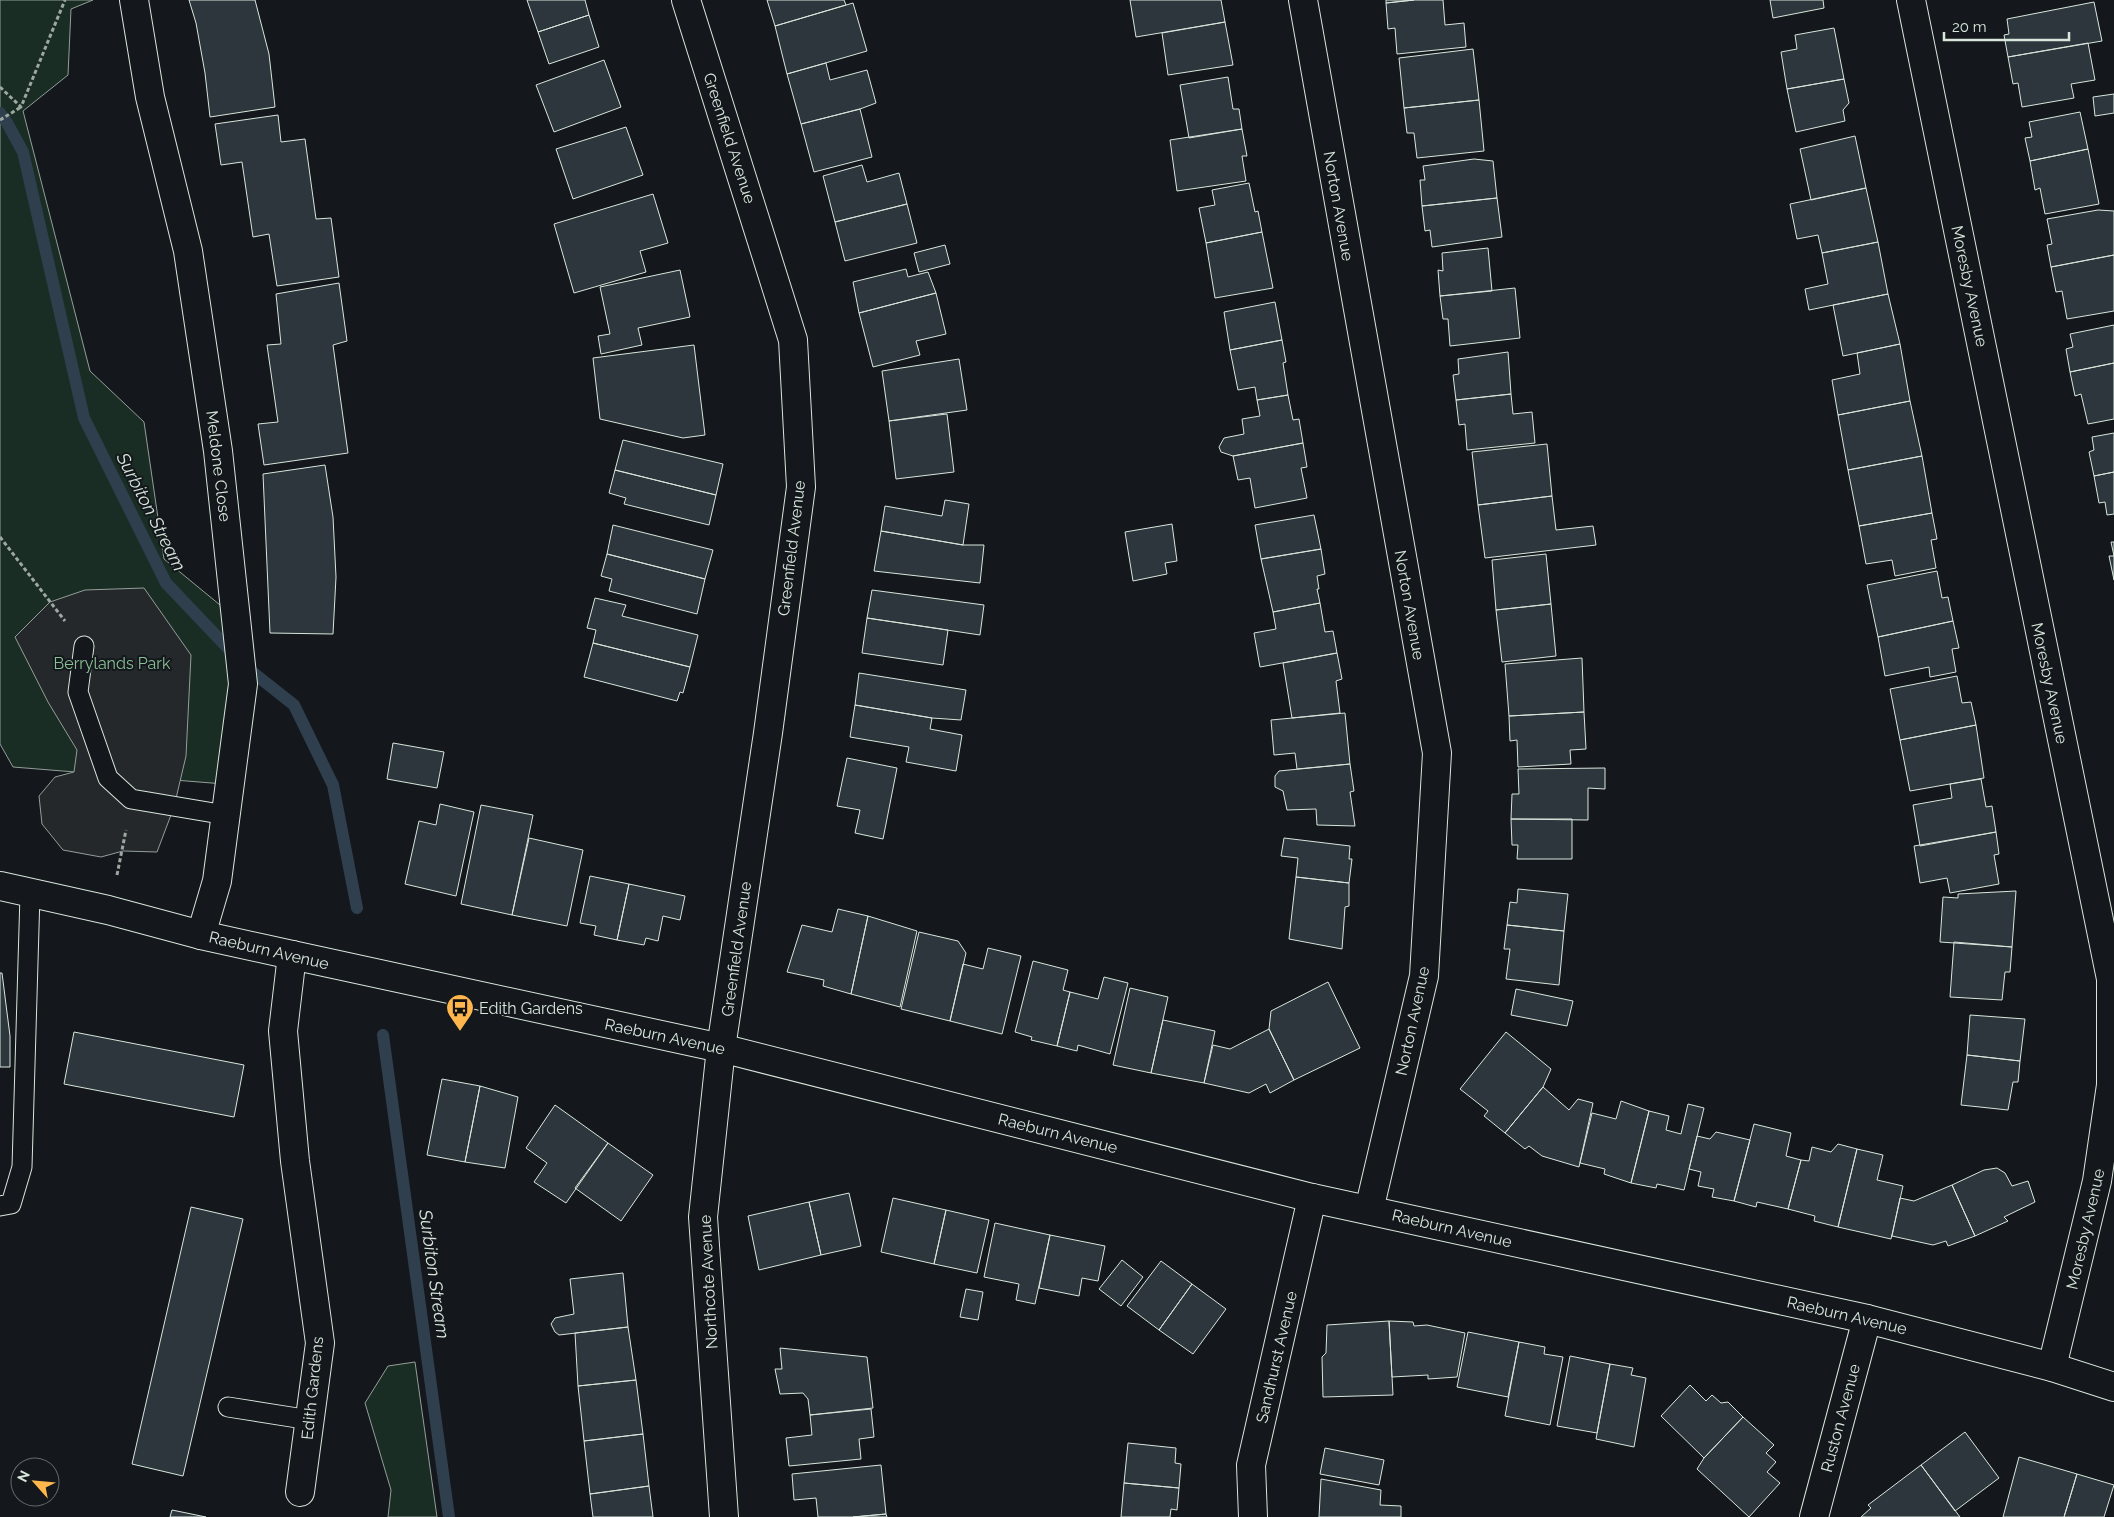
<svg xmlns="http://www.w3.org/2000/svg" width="2114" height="1517" viewBox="0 0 2114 1517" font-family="Raleway,sans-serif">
<rect width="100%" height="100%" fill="#14181c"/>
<path fill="#1a2d24" stroke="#939e99" d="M 0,0 L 93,0 L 71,9 L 68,75 L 23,111 L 90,371 L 144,422 L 164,559 L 231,614 L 236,686 L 224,784 L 13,767 L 0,744 Z
M 415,1362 L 437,1517 L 388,1517 L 391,1490 L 365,1403 L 388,1366 Z"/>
<path fill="#24282b" stroke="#939e99" d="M 144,588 L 191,655 L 186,756 L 174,807 L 157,852 L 123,851 L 101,857 L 63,850 L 42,824 L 39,796 L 55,777 L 74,772 L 77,750 L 48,702 L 15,637 L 50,602 L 85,590 Z"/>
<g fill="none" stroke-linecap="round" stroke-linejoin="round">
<path stroke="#2f3f4d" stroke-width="12" d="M 0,113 L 6,121 L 23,152 L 84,418 L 166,583 L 246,667 L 294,705 L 333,785 L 357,908
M 383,1035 L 449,1517"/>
</g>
<path fill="#2c363c" stroke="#d8e6dc" d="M 189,0 L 255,0 L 269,54 L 275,107 L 210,117 L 205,73 L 196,23 Z
M 527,0 L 585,0 L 589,15 L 538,32 Z
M 767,0 L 844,0 L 846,5 L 775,26 Z
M 1130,0 L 1221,0 L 1225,22 L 1136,37 Z
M 1386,0 L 1414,0 L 1386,3 Z
M 1414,0 L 1443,0 L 1445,25 L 1464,23 L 1466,47 L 1397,54 L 1395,28 L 1388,29 L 1386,3 Z
M 1770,0 L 1823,0 L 1824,8 L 1773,18 Z
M 2094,2 L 2102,41 L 2008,57 L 2004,35 L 2009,34 L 2007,19 Z
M 853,3 L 867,51 L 787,74 L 775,26 Z
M 589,15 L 599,47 L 549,64 L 538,32 Z
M 1225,22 L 1233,65 L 1168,75 L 1162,33 Z
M 1834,28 L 1844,79 L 1787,89 L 1781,52 L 1797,49 L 1795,35 Z
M 2088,43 L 2095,80 L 2071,84 L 2074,98 L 2022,107 L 2018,83 L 2013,84 L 2008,57 Z
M 1473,49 L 1479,100 L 1404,108 L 1399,58 Z
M 604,60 L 621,107 L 554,132 L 536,85 Z
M 826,63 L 830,80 L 867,70 L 876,103 L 860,109 L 801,124 L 787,74 Z
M 1228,77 L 1233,109 L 1239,109 L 1242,129 L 1189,138 L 1180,85 Z
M 1844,79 L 1849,103 L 1843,110 L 1845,121 L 1796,132 L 1787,89 Z
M 2114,94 L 2114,113 L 2095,116 L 2093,97 Z
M 1479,100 L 1484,151 L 1417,158 L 1414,133 L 1407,133 L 1404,108 Z
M 860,109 L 872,157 L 814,172 L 801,124 Z
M 2080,112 L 2088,149 L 2030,161 L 2025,138 L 2032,137 L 2029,122 Z
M 278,115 L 281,142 L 305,139 L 316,219 L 331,218 L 339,277 L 277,286 L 269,234 L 253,237 L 242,162 L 221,165 L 215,124 Z
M 626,127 L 643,175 L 573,199 L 556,149 Z
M 1242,129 L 1247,156 L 1242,156 L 1246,181 L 1177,191 L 1170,140 Z
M 1855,136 L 1866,188 L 1811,200 L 1800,149 Z
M 2088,149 L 2099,204 L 2045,214 L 2040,188 L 2035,190 L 2030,161 Z
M 1474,159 L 1493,161 L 1497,198 L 1422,206 L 1420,180 L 1425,180 L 1423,166 Z
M 862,165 L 867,182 L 899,173 L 907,204 L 835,222 L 823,176 Z
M 1249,183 L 1255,212 L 1258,211 L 1262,232 L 1206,243 L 1199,208 L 1215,205 L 1212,190 Z
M 1866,188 L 1878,242 L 1822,253 L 1818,235 L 1797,239 L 1790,204 Z
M 653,194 L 668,243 L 640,251 L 646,272 L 574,293 L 554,224 Z
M 1497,198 L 1502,237 L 1432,247 L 1430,230 L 1425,231 L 1422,206 Z
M 907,204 L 917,243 L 845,261 L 835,222 Z
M 2098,210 L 2114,211 L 2114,255 L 2051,267 L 2047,245 L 2052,244 L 2047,219 Z
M 1262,232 L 1273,288 L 1215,298 L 1206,243 Z
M 1878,242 L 1888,294 L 1809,310 L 1805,289 L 1828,284 L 1822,253 Z
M 945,245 L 950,264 L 919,272 L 914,253 Z
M 1488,248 L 1492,291 L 1440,296 L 1438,270 L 1443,271 L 1442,253 Z
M 2114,255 L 2114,311 L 2067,319 L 2062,291 L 2056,292 L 2051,267 Z
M 906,269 L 908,277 L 928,272 L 936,293 L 859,313 L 853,282 Z
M 680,270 L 690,317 L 638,328 L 642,345 L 601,354 L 598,336 L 610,334 L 600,287 Z
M 339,283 L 347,341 L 333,345 L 348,453 L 264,465 L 258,424 L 278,422 L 267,345 L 281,344 L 276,294 Z
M 1515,288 L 1520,338 L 1450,346 L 1448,319 L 1443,319 L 1440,296 Z
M 936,293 L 946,334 L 916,341 L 920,355 L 873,367 L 859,313 Z
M 1888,294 L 1900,344 L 1843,356 L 1833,305 Z
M 1275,302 L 1282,340 L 1230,350 L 1224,312 Z
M 2114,325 L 2114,363 L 2070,372 L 2066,349 L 2073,347 L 2070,334 Z
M 1282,340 L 1286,362 L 1283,363 L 1288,395 L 1257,400 L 1255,387 L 1238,390 L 1230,350 Z
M 1900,344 L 1910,401 L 1838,415 L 1832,380 L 1860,374 L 1857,353 Z
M 694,345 L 705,435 L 683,438 L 600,419 L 593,358 Z
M 1508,352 L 1511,394 L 1456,400 L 1453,375 L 1459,374 L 1458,359 Z
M 959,359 L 967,410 L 889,421 L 882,371 Z
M 2114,363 L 2114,419 L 2088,424 L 2081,394 L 2075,396 L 2070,372 Z
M 1511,394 L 1513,414 L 1532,412 L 1535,443 L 1467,450 L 1465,424 L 1459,425 L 1456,400 Z
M 1288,395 L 1293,420 L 1299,419 L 1303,443 L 1233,456 L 1221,452 L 1219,447 L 1224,438 L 1244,434 L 1242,419 L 1260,416 L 1257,400 Z
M 1910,401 L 1922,456 L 1848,470 L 1838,415 Z
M 947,414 L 954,472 L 896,479 L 889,421 Z
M 2114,433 L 2114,472 L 2094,476 L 2089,452 L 2094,450 L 2092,437 Z
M 623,440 L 723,464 L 716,495 L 615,470 Z
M 1303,443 L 1307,467 L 1301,468 L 1307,498 L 1255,508 L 1250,478 L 1238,480 L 1233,456 Z
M 1547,444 L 1552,496 L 1478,505 L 1472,452 Z
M 1922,456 L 1932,513 L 1859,526 L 1848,470 Z
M 325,465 L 333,517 L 336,577 L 333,634 L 270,633 L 263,474 Z
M 615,470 L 716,495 L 709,525 L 624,504 L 626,498 L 609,493 Z
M 2114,472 L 2114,514 L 2107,515 L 2105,502 L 2099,503 L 2094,476 Z
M 1552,496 L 1556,530 L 1593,526 L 1596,545 L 1485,558 L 1478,505 Z
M 945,500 L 969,504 L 963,545 L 881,531 L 885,506 L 942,516 Z
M 1932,513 L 1937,539 L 1931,540 L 1936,568 L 1895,576 L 1892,560 L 1866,564 L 1859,526 Z
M 1314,515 L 1321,549 L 1261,559 L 1255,525 Z
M 1172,524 L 1177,561 L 1165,563 L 1167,574 L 1133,581 L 1125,532 Z
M 613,525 L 713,550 L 705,579 L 607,554 Z
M 881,531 L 963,545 L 984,545 L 980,583 L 874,571 Z
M 2111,542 L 2114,542 L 2114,580 L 2109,556 L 2114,556 Z
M 1321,549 L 1325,574 L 1317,576 L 1319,589 L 1317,589 L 1320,603 L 1273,612 L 1261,559 Z
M 607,554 L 705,579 L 697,614 L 609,591 L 612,579 L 601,576 Z
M 1546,554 L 1551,604 L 1496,610 L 1492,560 Z
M 1937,571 L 1942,598 L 1948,597 L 1953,621 L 1878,637 L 1867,585 Z
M 872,590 L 984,605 L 980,635 L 867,618 Z
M 595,598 L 626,605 L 622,616 L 698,635 L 690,667 L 593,643 L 596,630 L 587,628 Z
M 1320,603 L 1325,632 L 1333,631 L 1337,653 L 1260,667 L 1254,633 L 1276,629 L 1273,612 Z
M 1551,604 L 1556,656 L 1502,662 L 1496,610 Z
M 867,618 L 948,630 L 943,665 L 862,653 Z
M 1953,621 L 1959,648 L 1952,649 L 1956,672 L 1930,677 L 1929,667 L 1885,676 L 1878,637 Z
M 593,643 L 690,667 L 683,693 L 680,692 L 677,701 L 584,677 Z
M 1337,653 L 1342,679 L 1336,681 L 1340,713 L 1292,718 L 1283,663 Z
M 1582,658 L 1584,712 L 1509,716 L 1505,664 Z
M 859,673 L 966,690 L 961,720 L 932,718 L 855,705 Z
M 1957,676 L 1962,703 L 1971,702 L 1976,725 L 1900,740 L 1890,689 Z
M 855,705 L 932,718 L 930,729 L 962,735 L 956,771 L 906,762 L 909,747 L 850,737 Z
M 1584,712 L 1586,749 L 1570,750 L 1571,764 L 1518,767 L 1517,740 L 1510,741 L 1509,716 Z
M 1345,713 L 1350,764 L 1297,769 L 1295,753 L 1274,755 L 1271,720 Z
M 1976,725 L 1984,778 L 1910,791 L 1900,740 Z
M 393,743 L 444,752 L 437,788 L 387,779 Z
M 847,758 L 897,768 L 883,839 L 855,833 L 860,810 L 837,806 Z
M 1350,764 L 1354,791 L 1350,792 L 1355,826 L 1317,825 L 1316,809 L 1287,810 L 1283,791 L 1275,787 L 1275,776 L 1279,771 Z
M 1605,768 L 1605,789 L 1588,788 L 1588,820 L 1511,819 L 1512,794 L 1519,794 L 1518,769 Z
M 1981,779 L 1986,807 L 1992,806 L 1996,832 L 1920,846 L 1913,805 L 1952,798 L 1950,784 Z
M 440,804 L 474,812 L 456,896 L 405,884 L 419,821 L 436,825 Z
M 481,805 L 533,815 L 512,915 L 461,904 Z
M 1511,819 L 1572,819 L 1572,859 L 1517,859 L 1518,845 L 1512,845 Z
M 1996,832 L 1999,854 L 1994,855 L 1999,884 L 1950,893 L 1947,878 L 1920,883 L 1914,846 Z
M 529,838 L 583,850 L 567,926 L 512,915 Z
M 1284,838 L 1350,846 L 1349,859 L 1352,859 L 1349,883 L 1296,877 L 1298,858 L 1281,856 Z
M 590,876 L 629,884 L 617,940 L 594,935 L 596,926 L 580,923 Z
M 1296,877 L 1349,883 L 1349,906 L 1345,907 L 1342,949 L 1289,939 Z
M 629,884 L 685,896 L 680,920 L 663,916 L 658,941 L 646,938 L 644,945 L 617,940 Z
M 1518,889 L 1568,894 L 1564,931 L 1507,925 L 1510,902 L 1517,903 Z
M 2016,891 L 2012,947 L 1940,942 L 1943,897 L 1958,898 L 1958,894 Z
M 838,909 L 868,916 L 851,994 L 823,986 L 824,980 L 787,972 L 802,925 L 832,932 Z
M 868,916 L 917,931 L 900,1007 L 851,994 Z
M 1507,925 L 1564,931 L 1559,985 L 1506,979 L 1510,949 L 1504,949 Z
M 919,932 L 958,941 L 966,953 L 950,1021 L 901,1009 Z
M 1954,942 L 2012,947 L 2010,972 L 2005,972 L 2002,1000 L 1950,997 Z
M 988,948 L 1021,956 L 1002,1034 L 950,1021 L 963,964 L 983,969 Z
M 1033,961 L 1068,970 L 1063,990 L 1070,992 L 1057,1046 L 1031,1040 L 1032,1037 L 1015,1032 Z
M 0,973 L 2,973 L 10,1036 L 10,1067 L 0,1067 Z
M 1104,977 L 1128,983 L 1110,1054 L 1078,1045 L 1077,1051 L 1057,1046 L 1070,992 L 1098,999 Z
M 1328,982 L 1360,1048 L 1294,1080 L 1269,1029 L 1271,1011 Z
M 1130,988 L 1168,997 L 1151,1073 L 1113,1065 Z
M 1516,989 L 1573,1001 L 1567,1026 L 1511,1015 Z
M 1970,1015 L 2025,1019 L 2020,1061 L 1967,1055 Z
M 1163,1020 L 1215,1031 L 1204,1083 L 1151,1073 Z
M 1269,1029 L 1294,1080 L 1270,1093 L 1266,1084 L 1249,1093 L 1204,1083 L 1213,1045 L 1230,1049 Z
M 74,1032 L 244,1065 L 234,1117 L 64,1084 Z
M 1506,1032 L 1551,1069 L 1543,1087 L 1505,1133 L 1484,1116 L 1488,1111 L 1460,1089 Z
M 1967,1055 L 2020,1061 L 2018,1082 L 2013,1082 L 2008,1110 L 1961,1105 Z
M 442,1079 L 480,1086 L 465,1162 L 427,1155 Z
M 480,1086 L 518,1097 L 505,1168 L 465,1162 Z
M 1543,1087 L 1569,1110 L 1578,1099 L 1593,1103 L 1579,1167 L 1542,1156 L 1529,1146 L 1525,1149 L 1505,1133 Z
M 1621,1101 L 1649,1111 L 1631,1183 L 1604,1174 L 1605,1169 L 1580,1163 L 1592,1113 L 1616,1119 Z
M 1688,1104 L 1704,1108 L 1684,1190 L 1657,1184 L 1656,1188 L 1631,1183 L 1649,1111 L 1669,1116 L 1666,1130 L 1681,1134 Z
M 555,1105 L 608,1143 L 566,1203 L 534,1182 L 547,1163 L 526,1148 Z
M 1754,1124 L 1791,1133 L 1786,1156 L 1801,1160 L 1788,1209 L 1757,1202 L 1756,1207 L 1734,1201 Z
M 1716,1132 L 1750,1140 L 1734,1201 L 1712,1197 L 1714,1189 L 1698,1186 L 1701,1172 L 1689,1169 L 1697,1136 L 1710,1139 Z
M 608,1143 L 653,1175 L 621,1221 L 575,1188 Z
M 1838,1144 L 1857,1149 L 1838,1227 L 1814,1221 L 1815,1216 L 1788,1209 L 1801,1160 L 1809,1161 L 1812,1147 L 1831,1152 Z
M 1857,1149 L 1883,1155 L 1877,1180 L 1903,1186 L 1891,1239 L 1838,1227 Z
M 1997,1168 L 2005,1173 L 2012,1186 L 2028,1181 L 2035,1202 L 2004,1217 L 2008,1221 L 1975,1236 L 1952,1185 L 1984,1170 Z
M 1952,1185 L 1975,1236 L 1948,1246 L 1946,1241 L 1933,1245 L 1892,1236 L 1900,1198 L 1914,1201 Z
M 849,1193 L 861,1246 L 821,1255 L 809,1202 Z
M 893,1198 L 946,1210 L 934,1264 L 881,1252 Z
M 809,1202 L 821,1255 L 759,1270 L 748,1216 Z
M 191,1207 L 243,1219 L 183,1476 L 132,1464 Z
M 946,1210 L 989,1220 L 977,1273 L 934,1264 Z
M 995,1223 L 1050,1235 L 1035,1304 L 1016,1300 L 1019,1284 L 984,1277 Z
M 1050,1235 L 1105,1246 L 1098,1281 L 1082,1278 L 1079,1296 L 1039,1288 Z
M 1122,1260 L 1143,1277 L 1121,1306 L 1099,1289 Z
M 1161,1261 L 1192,1284 L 1159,1330 L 1127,1306 Z
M 623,1273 L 628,1327 L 559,1335 L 555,1332 L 551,1324 L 555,1318 L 574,1314 L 570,1279 Z
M 1192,1284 L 1226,1309 L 1193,1354 L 1159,1330 Z
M 966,1289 L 983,1292 L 978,1320 L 960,1317 Z
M 1389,1321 L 1413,1322 L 1414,1326 L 1427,1325 L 1465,1333 L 1457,1377 L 1428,1379 L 1428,1375 L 1392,1377 Z
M 1389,1321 L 1393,1395 L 1323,1397 L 1322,1357 L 1326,1353 L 1327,1325 Z
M 628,1327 L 636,1380 L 578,1386 L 575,1333 Z
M 1468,1332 L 1519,1342 L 1508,1397 L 1457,1387 Z
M 1519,1342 L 1545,1347 L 1544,1354 L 1563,1357 L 1550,1425 L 1505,1416 Z
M 780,1348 L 867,1357 L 873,1408 L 810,1415 L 808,1399 L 803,1393 L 780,1394 L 775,1369 L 782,1369 Z
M 1570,1356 L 1610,1364 L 1597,1433 L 1557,1426 Z
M 1610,1364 L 1633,1368 L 1631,1375 L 1646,1378 L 1634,1447 L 1596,1439 Z
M 636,1380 L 643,1434 L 584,1441 L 578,1386 Z
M 1690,1385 L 1706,1401 L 1712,1395 L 1721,1403 L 1728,1402 L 1743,1417 L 1704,1458 L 1661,1416 Z
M 871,1409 L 874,1437 L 859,1439 L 861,1459 L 789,1466 L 786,1438 L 812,1435 L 810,1415 Z
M 1743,1417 L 1774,1445 L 1766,1453 L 1776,1462 L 1767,1472 L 1780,1483 L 1749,1517 L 1697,1469 L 1704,1458 Z
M 1965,1432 L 1999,1478 L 1955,1511 L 1921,1465 Z
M 643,1434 L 649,1486 L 590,1494 L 584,1441 Z
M 1128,1443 L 1176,1448 L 1175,1463 L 1181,1464 L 1179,1488 L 1124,1483 Z
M 1325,1448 L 1384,1460 L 1379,1485 L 1320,1474 Z
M 2019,1457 L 2077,1474 L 2064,1517 L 2003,1517 Z
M 881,1465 L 886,1514 L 853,1517 L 818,1517 L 816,1498 L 794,1500 L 792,1474 Z
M 1921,1465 L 1960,1517 L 1861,1517 L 1871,1508 L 1868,1505 Z
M 2077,1474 L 2114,1485 L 2104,1517 L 2064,1517 Z
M 1321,1479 L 1381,1490 L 1380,1505 L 1401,1506 L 1401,1517 L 1319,1517 Z
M 1124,1483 L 1179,1488 L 1177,1510 L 1171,1509 L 1170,1517 L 1121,1517 Z
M 649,1486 L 653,1517 L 593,1517 L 590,1494 Z
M 172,1510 L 206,1517 L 170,1517 Z
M 886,1514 L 887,1517 L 853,1517 Z"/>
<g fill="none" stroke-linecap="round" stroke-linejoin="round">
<defs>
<path id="service" d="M 84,646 L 78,692 L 108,778 L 131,799 L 226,815
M 0,1206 L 11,1204 L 22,1167 L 30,894
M 228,1407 L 310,1420"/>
<path id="minor" d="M 134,0 L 150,97 L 188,251 L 218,451 L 243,684 L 217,881 L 201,935
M 686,0 L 793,340 L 801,487 L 768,733 L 721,1048 L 703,1217 L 724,1517
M 1303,0 L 1437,753 L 1424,976 L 1369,1210
M 1911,0 L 2111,979 L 2111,1085 L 2097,1181 L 2052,1367
M 292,955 L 283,1031 L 295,1161 L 320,1343 L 300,1492
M 1253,1517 L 1251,1465 L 1312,1198
M 1814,1517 L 1867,1319"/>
<path id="tertiary" d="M 0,886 L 108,910 L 201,935 L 292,955 L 721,1048 L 1312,1198 L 1867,1319 L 2052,1367 L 2114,1387"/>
</defs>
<use href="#service" stroke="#d8e6dc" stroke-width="21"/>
<use href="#minor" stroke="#d8e6dc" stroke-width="30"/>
<use href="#tertiary" stroke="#d8e6dc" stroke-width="30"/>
<path stroke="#9da8a2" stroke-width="3" stroke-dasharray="4 2.5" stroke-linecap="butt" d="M 0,87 L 21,107 L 65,0
M 0,120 L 21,107
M 0,537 L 65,621
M 117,875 L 126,830"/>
<use href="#service" stroke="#14181c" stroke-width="19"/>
<use href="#minor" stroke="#14181c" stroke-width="28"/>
<use href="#tertiary" stroke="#14181c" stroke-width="28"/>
</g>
<defs>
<symbol id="bus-pin" viewBox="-11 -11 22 30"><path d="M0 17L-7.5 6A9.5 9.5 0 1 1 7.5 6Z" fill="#ffb74d" stroke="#14181c"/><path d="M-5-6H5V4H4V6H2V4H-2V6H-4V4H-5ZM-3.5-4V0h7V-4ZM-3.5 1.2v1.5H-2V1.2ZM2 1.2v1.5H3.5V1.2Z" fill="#111"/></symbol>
</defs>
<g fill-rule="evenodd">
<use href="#bus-pin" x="444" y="992" width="32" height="43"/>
</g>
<g text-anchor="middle" stroke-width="4" stroke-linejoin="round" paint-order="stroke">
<g font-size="16" fill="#d8e6dc" stroke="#14181c">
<text transform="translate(730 138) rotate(72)" y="6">Greenfield Avenue</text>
<text transform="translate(1339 206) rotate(80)" y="6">Norton Avenue</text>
<text transform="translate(1970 286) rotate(78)" y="6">Moresby Avenue</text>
<text transform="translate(219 466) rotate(83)" y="6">Meldone Close</text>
<text transform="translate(791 548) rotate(-83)" y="6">Greenfield Avenue</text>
<text transform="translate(1410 605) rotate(80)" y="6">Norton Avenue</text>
<text transform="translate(2050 683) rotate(78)" y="6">Moresby Avenue</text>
<text transform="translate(736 949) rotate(-82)" y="6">Greenfield Avenue</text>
<text transform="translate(269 950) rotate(13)" y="6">Raeburn Avenue</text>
<text transform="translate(1412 1021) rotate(-78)" y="6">Norton Avenue</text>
<text transform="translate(665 1036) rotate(12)" y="6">Raeburn Avenue</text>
<text transform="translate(1058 1133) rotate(14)" y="6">Raeburn Avenue</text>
<text transform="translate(1452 1228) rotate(13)" y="6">Raeburn Avenue</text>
<text transform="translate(2085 1229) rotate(-77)" y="6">Moresby Avenue</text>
<text transform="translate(708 1282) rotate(-93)" y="6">Northcote Avenue</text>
<text transform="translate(1847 1315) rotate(13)" y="6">Raeburn Avenue</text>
<text transform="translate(1276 1357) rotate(-77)" y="6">Sandhurst Avenue</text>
<text transform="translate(312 1388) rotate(-84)" y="6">Edith Gardens</text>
<text transform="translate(1840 1418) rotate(-75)" y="6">Ruston Avenue</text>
</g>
<g font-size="16" fill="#8ac095" stroke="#14181c">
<text x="112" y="669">Berrylands Park</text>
</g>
<g font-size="16" fill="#d8e6dc" stroke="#14181c" text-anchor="start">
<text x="479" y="1014">Edith Gardens</text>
</g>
<g font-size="18" font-style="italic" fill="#d8e6dc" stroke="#14181c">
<text transform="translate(151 512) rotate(63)" y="6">Surbiton Stream</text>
<text transform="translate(434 1274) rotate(82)" y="6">Surbiton Stream</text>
</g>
</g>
<g transform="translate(35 1482) rotate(297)"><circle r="24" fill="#14181c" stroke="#626a69"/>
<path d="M0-4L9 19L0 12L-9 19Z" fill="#ffb74d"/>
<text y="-8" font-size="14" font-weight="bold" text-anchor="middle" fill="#d8e6dc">N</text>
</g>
<path d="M1944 32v8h125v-8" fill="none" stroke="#d8e6dc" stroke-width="2.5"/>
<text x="1952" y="32" font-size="15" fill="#d8e6dc" stroke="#14181c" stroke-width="4" paint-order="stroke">20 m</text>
</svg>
